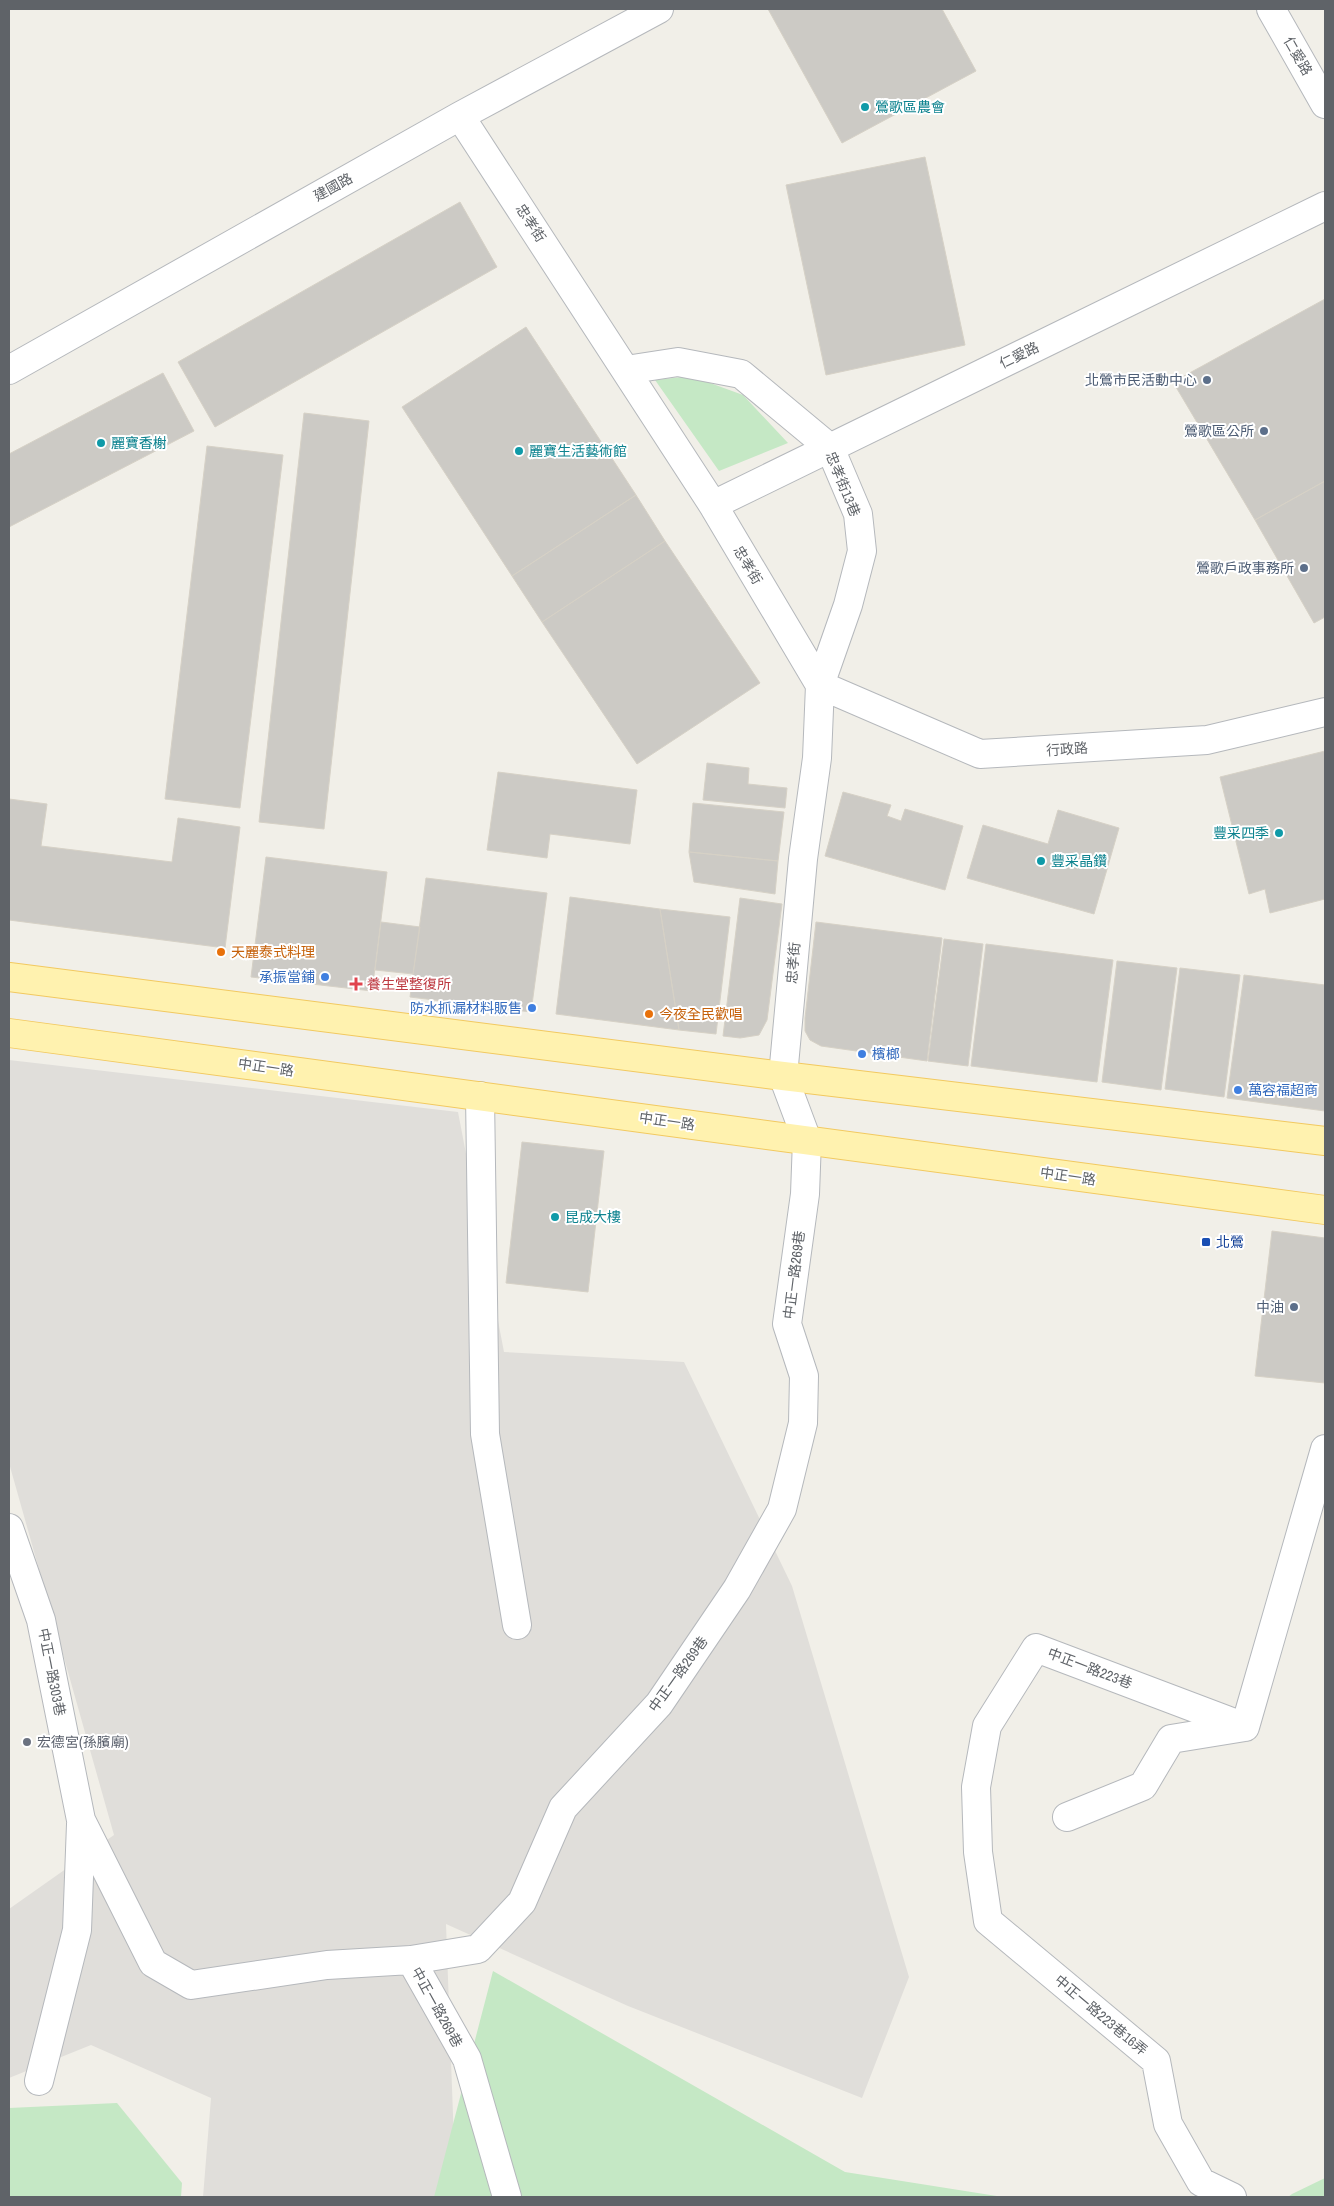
<svg xmlns="http://www.w3.org/2000/svg" width="1334" height="2206" viewBox="0 0 1334 2206" font-family="'Archivo Narrow','Noto Sans TC',sans-serif">
<rect width="100%" height="100%" fill="#f1efe8"/>
<path fill="#e0deda" d="M 9,1060 L 458,1112 L 504,1352 L 684,1362 L 792,1586 L 909,1977 L 862,2098 L 628,2006 L 446,1924 L 456,2197 L 203,2197 L 211,2098 L 91,2045 L 9,2078 L 9,1909 L 114,1835 L 9,1463 Z"/>
<path fill="#c5e8c5" d="M 691,376 L 743,395 L 788,443 L 719,471 L 655,380 Z
M 493,1971 L 845,2172 L 1003,2197 L 434,2197 Z
M 117,2103 L 182,2183 L 181,2197 L 9,2197 L 9,2108 Z
M 1325,2178 L 1325,2197 L 1288,2197 L 1292,2194 Z"/>
<path fill="#cccac5" stroke="#d6d1c6" d="M 768,9 L 942,9 L 976,71 L 842,143 Z
M 925,157 L 965,345 L 826,375 L 786,185 Z
M 460,202 L 497,267 L 215,427 L 178,362 Z
M 1325,299 L 1325,481 L 1255,520 L 1173,382 Z
M 526,327 L 636,495 L 512,576 L 402,407 Z
M 163,373 L 194,431 L 9,527 L 9,454 Z
M 304,413 L 369,421 L 324,829 L 259,822 Z
M 207,446 L 283,455 L 240,808 L 165,799 Z
M 1325,481 L 1325,617 L 1314,623 L 1255,520 Z
M 636,495 L 665,541 L 542,622 L 512,576 Z
M 665,541 L 760,683 L 637,764 L 542,622 Z
M 1325,751 L 1325,899 L 1270,913 L 1265,889 L 1249,894 L 1220,777 Z
M 707,763 L 749,768 L 748,784 L 787,788 L 785,808 L 703,800 Z
M 498,772 L 637,790 L 630,844 L 550,834 L 547,858 L 487,850 Z
M 843,792 L 891,805 L 887,816 L 901,821 L 905,809 L 963,826 L 945,890 L 825,856 Z
M 9,799 L 47,804 L 41,846 L 172,862 L 178,818 L 240,827 L 225,948 L 9,920 Z
M 693,803 L 784,812 L 778,861 L 689,852 Z
M 1058,810 L 1119,828 L 1094,914 L 967,878 L 983,825 L 1048,844 Z
M 689,852 L 778,861 L 775,894 L 694,882 Z
M 266,857 L 387,872 L 372,991 L 251,977 Z
M 426,878 L 547,893 L 531,1012 L 410,997 Z
M 570,897 L 660,909 L 679,1030 L 556,1014 Z
M 740,898 L 782,904 L 767,1020 L 759,1035 L 740,1038 L 723,1036 Z
M 660,909 L 730,917 L 716,1034 L 679,1030 Z
M 381,922 L 420,927 L 413,974 L 375,970 Z
M 816,922 L 942,938 L 927,1061 L 821,1046 L 810,1040 L 805,1031 L 805,1018 Z
M 944,939 L 983,944 L 968,1066 L 928,1061 Z
M 986,944 L 1113,960 L 1097,1082 L 971,1066 Z
M 1117,961 L 1177,968 L 1161,1090 L 1102,1082 Z
M 1180,968 L 1240,975 L 1224,1097 L 1165,1089 Z
M 1244,975 L 1325,985 L 1325,1111 L 1227,1098 Z
M 522,1142 L 604,1151 L 588,1292 L 506,1283 Z
M 1272,1231 L 1325,1238 L 1325,1383 L 1255,1376 Z"/>
<g fill="none" stroke-linecap="round" stroke-linejoin="round">
<defs>
<path id="minor" d="M 1271,9 L 1325,104
M 9,370 L 460,116 L 659,9
M 626,370 L 678,362 L 741,374 L 830,448 L 858,514 L 862,551 L 848,605 L 820,685
M 713,505 L 1325,206
M 820,685 L 980,754 L 1207,740 L 1325,712
M 480,1096 L 485,1434 L 517,1625
M 9,1528 L 41,1620 L 81,1820 L 153,1963 L 191,1985 L 327,1965 L 411,1960 L 478,1949 L 522,1902 L 563,1808 L 659,1704 L 737,1589 L 782,1509 L 803,1423 L 804,1376 L 787,1324 L 805,1194 L 807,1140 L 783,1076 L 803,859 L 817,758 L 820,685 L 713,505 L 460,116
M 1067,1817 L 1143,1786 L 1171,1739 L 1245,1727 L 1325,1449
M 411,1960 L 467,2059 L 507,2197
M 39,2081 L 77,1930 L 81,1824
M 1232,2197 L 1201,2182 L 1168,2124 L 1156,2061 L 988,1921 L 978,1852 L 976,1787 L 987,1726 L 1036,1648 L 1245,1727"/>
<path id="major" d="M 9,977 L 783,1076 L 1325,1141
M 9,1033 L 1325,1210"/>
</defs>
<use href="#minor" stroke="#b5b8bc" stroke-width="30"/>
<use href="#major" stroke="#f2c960" stroke-width="30"/>
<use href="#minor" stroke="#fff" stroke-width="28"/>
<use href="#major" stroke="#fff2af" stroke-width="28"/>
</g>
<g fill="#0f9aa8" stroke="#fff" stroke-width="2">
<circle cx="865" cy="107" r="5"/>
<circle cx="101" cy="443" r="5"/>
<circle cx="519" cy="451" r="5"/>
<circle cx="1279" cy="833" r="5"/>
<circle cx="1041" cy="861" r="5"/>
<circle cx="555" cy="1217" r="5"/>
</g>
<g fill="#5c6f8a" stroke="#fff" stroke-width="2">
<circle cx="1207" cy="380" r="5"/>
<circle cx="1264" cy="431" r="5"/>
<circle cx="1304" cy="568" r="5"/>
<circle cx="1294" cy="1307" r="5"/>
</g>
<g fill="#e8710a" stroke="#fff" stroke-width="2">
<circle cx="221" cy="952" r="5"/>
<circle cx="649" cy="1014" r="5"/>
</g>
<g fill="#3f7fe0" stroke="#fff" stroke-width="2">
<circle cx="325" cy="977" r="5"/>
<circle cx="532" cy="1008" r="5"/>
<circle cx="862" cy="1054" r="5"/>
<circle cx="1238" cy="1090" r="5"/>
</g>
<path fill="#e0444e" stroke="#fff" stroke-width="2" d="M353.5 976.5h5v5h5v5h-5v5h-5v-5h-5v-5h5z"/>
<rect fill="#1a4fb4" stroke="#fff" stroke-width="2" x="1201" y="1237" width="10" height="10" rx="2.5"/>
<circle fill="#6b7280" stroke="#fff" stroke-width="2" cx="27" cy="1742" r="5"/>
<g text-anchor="middle" stroke-width="4" stroke-linejoin="round" paint-order="stroke">
<g font-size="14" fill="#5f6368" stroke="#fff">
<text transform="translate(1298 56) rotate(60)" y="5">仁愛路</text>
<text transform="translate(333 187) rotate(-29)" y="5">建國路</text>
<text transform="translate(531 223) rotate(57)" y="5">忠孝街</text>
<text transform="translate(1019 355) rotate(-26)" y="5">仁愛路</text>
<text transform="translate(843 484) rotate(68)" y="5">忠孝街13巷</text>
<text transform="translate(748 565) rotate(59)" y="5">忠孝街</text>
<text transform="translate(1067 749) rotate(-4)" y="5">行政路</text>
<text transform="translate(793 963) rotate(-85)" y="5">忠孝街</text>
<text transform="translate(266 1067) rotate(8)" y="5">中正一路</text>
<text transform="translate(667 1121) rotate(8)" y="5">中正一路</text>
<text transform="translate(1068 1176) rotate(8)" y="5">中正一路</text>
<text transform="translate(794 1275) rotate(-83)" y="5">中正一路269巷</text>
<text transform="translate(1090 1668) rotate(21)" y="5">中正一路223巷</text>
<text transform="translate(52 1672) rotate(79)" y="5">中正一路303巷</text>
<text transform="translate(678 1674) rotate(-54)" y="5">中正一路269巷</text>
<text transform="translate(437 2007) rotate(61)" y="5">中正一路269巷</text>
<text transform="translate(1101 2015) rotate(40)" y="5">中正一路223巷16弄</text>
</g>
<g font-size="14" fill="#0d838f" stroke="#fff" text-anchor="start">
<text x="875" y="112">鶯歌區農會</text>
<text x="111" y="448">麗寶香榭</text>
<text x="529" y="456">麗寶生活藝術館</text>
<text x="1269" y="838" text-anchor="end">豐采四季</text>
<text x="1051" y="866">豐采晶鑽</text>
<text x="565" y="1222">昆成大樓</text>
</g>
<g font-size="14" fill="#4e5e75" stroke="#fff" text-anchor="end">
<text x="1197" y="385">北鶯市民活動中心</text>
<text x="1254" y="436">鶯歌區公所</text>
<text x="1294" y="573">鶯歌戶政事務所</text>
<text x="1284" y="1312">中油</text>
</g>
<g font-size="14" fill="#c56008" stroke="#fff" text-anchor="start">
<text x="231" y="957">天麗泰式料理</text>
<text x="659" y="1019">今夜全民歡唱</text>
</g>
<g font-size="14" fill="#366cbe" stroke="#fff" text-anchor="end">
<text x="315" y="982">承振當鋪</text>
<text x="522" y="1013">防水抓漏材料販售</text>
<text x="872" y="1059" text-anchor="start">檳榔</text>
<text x="1248" y="1095" text-anchor="start">萬容福超商</text>
</g>
<g font-size="14" fill="#be3a42" stroke="#fff" text-anchor="start">
<text x="367" y="989">養生堂整復所</text>
</g>
<g font-size="14" fill="#164399" stroke="#fff" text-anchor="start">
<text x="1216" y="1247">北鶯</text>
</g>
<g font-size="14" fill="#5b616d" stroke="#fff" text-anchor="start">
<text x="37" y="1747">宏德宮(孫臏廟)</text>
</g>
</g>
<rect width="1334" height="2206" fill="none" stroke="#5f6368" stroke-width="20"/>
</svg>
